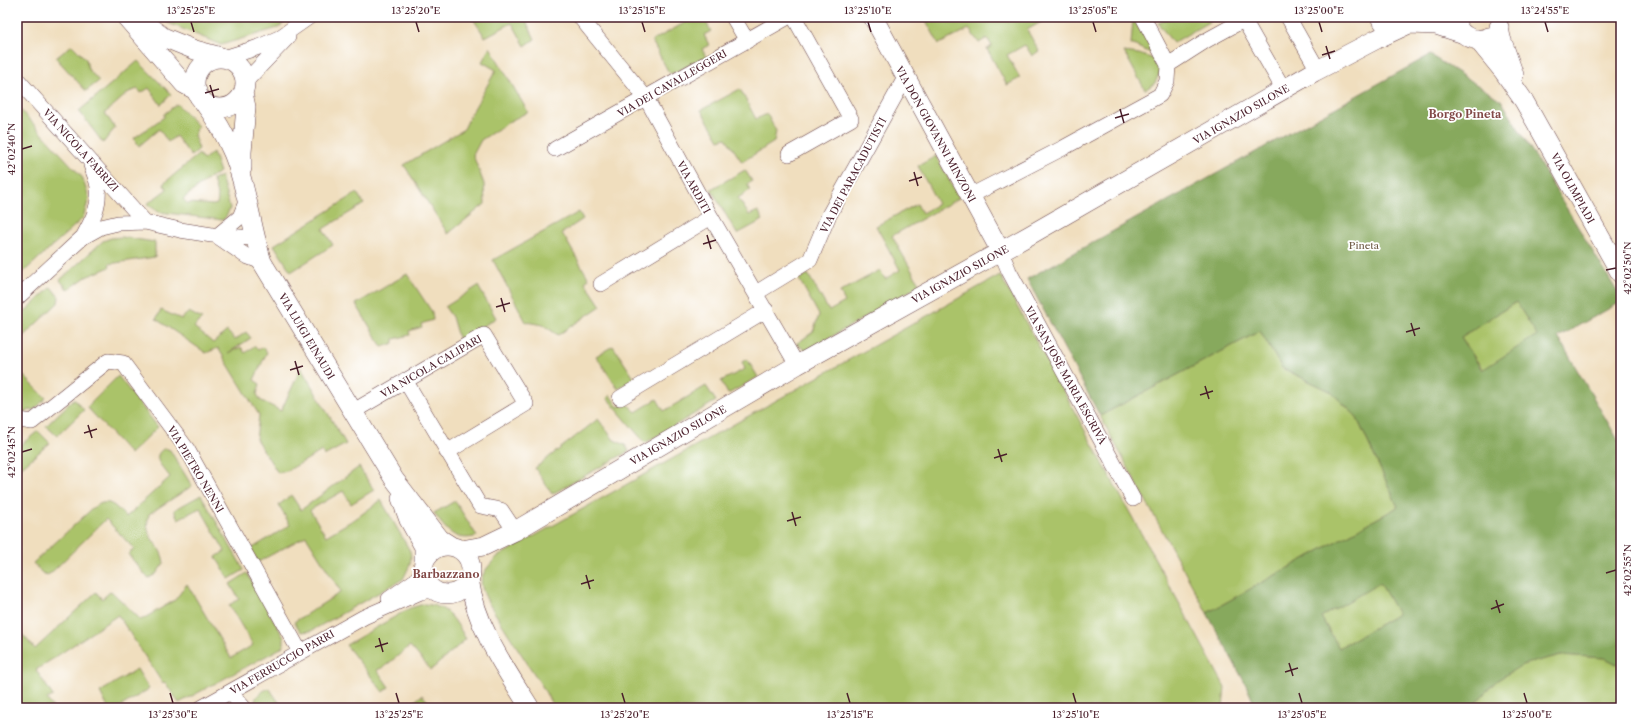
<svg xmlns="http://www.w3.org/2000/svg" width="1638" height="725" viewBox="0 0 1638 725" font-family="'Libre Caslon Text',serif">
<rect width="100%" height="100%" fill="#fff"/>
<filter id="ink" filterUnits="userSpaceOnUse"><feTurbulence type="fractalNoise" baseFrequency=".025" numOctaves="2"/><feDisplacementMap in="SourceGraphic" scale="8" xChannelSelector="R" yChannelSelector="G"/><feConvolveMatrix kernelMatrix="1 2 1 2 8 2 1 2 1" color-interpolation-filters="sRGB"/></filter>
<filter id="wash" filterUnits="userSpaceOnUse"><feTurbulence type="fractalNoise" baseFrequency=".012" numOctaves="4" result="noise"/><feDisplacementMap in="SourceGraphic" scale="16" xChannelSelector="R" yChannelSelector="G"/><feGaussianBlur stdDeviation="0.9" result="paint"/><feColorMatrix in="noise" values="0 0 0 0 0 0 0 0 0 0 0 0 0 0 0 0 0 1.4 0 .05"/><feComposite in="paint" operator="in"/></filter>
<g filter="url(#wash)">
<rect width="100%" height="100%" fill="#f0debe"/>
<path fill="#aac369" stroke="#7a714a" d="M 154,17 L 291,17 L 278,28 L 221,45 Z
M 472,17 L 522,17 L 526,21 L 535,39 L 525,46 L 512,23 L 485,37 Z
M 695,17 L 703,17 L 711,31 L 704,35 L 709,45 L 702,49 L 706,57 L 671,74 L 668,71 L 652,41 Z
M 924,17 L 1050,17 L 1027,30 L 1039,51 L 1032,56 L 1025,45 L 1007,55 L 1020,78 L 1007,85 L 987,49 L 992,46 L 987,38 L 979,43 L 969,29 L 939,44 Z
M 1173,17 L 1217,17 L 1173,43 L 1158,23 Z
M 1133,19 L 1157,56 L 1131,44 Z
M 72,45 L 86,59 L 88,69 L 99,81 L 86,91 L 56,58 Z
M 490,47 L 528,112 L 512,120 L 481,140 L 473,155 L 484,184 L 485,204 L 448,234 L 404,165 L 464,129 L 471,114 L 496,70 L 482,62 Z
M 1124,52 L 1139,54 L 1157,60 L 1160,72 L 1155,83 L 1145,90 Z
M 138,61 L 171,94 L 161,105 L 149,88 L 141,93 L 138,89 L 129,92 L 105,113 L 115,128 L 103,143 L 79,111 Z
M 740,89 L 756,119 L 767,114 L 776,131 L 774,142 L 742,162 L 726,138 L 719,140 L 701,110 Z
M 177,104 L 198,126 L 194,136 L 199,149 L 191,156 L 176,136 L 168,142 L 159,129 L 139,146 L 134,138 L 164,117 L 164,114 Z
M 17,106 L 82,177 L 89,198 L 83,218 L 17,278 Z
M 213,152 L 220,172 L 209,178 L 183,199 L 188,204 L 190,203 L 213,205 L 217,204 L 218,199 L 213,180 L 221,176 L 230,208 L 227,215 L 223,220 L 159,212 L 147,204 L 167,189 L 163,184 L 199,154 L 203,160 Z
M 936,156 L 959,198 L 892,236 L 920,285 L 807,351 L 796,344 L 813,332 L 819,315 L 799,279 L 808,274 L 829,311 L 845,302 L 840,292 L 880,270 L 885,279 L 900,270 L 876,226 L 917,204 L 922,213 L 938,204 L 918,166 Z
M 745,170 L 752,181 L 747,184 L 750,190 L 738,198 L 749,215 L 758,211 L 763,220 L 737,234 L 711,189 Z
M 357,193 L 364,204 L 323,229 L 333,245 L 291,272 L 274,245 Z
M 579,212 L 583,219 L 562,233 L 589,279 L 585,282 L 601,306 L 558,335 L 543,325 L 526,322 L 493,260 Z
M 122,237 L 155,242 L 155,257 L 109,264 L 110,267 L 86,277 L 68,290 L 60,280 L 103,241 L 111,238 Z
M 407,274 L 432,312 L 433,320 L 421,324 L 422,327 L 409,331 L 410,335 L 394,339 L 394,343 L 382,347 L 356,304 Z
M 1000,275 L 1225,687 L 1223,708 L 554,708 L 542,686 L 489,604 C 477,581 479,576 497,557 Z
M 478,286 L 496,318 L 459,341 L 452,317 L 445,307 Z
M 51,287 L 59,297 L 58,303 L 17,342 L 17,319 Z
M 1516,302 L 1538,335 L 1483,370 L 1461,337 Z
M 161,310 L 181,319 L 189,312 L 202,319 L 194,327 L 213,343 L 227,331 L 235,340 L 246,332 L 251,338 L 228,353 L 241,347 L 245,353 L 254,346 L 258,350 L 263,347 L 267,352 L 254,380 L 260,384 L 257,394 L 260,400 L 281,411 L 301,368 L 346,444 L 324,456 L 322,451 L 287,471 L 278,473 L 256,439 L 259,415 L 218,348 L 206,353 L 156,319 Z
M 1260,331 L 1282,368 L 1330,391 L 1356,416 L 1398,507 L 1207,613 L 1100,416 Z
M 613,346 L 634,378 L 618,389 L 596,356 Z
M 747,359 L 758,377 L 728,394 L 721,381 L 745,369 L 742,362 Z
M 17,371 L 26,378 L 46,398 L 35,409 L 24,412 L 17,407 Z
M 118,376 L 158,427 L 130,454 L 87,407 Z
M 706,386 L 716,401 L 645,443 L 607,398 L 610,395 L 618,407 L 625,402 L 636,412 L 657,399 L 664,411 Z
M 74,399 L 84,410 L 57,436 L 46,426 Z
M 598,419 L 614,440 L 625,445 L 629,451 L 552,494 L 535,468 Z
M 38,431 L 50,443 L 17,471 L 17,448 Z
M 165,448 L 170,450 L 192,486 L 149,514 C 142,540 161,541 164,563 L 156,574 L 149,578 L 146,576 L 128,554 L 134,549 L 106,519 L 51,573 L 47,575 L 42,573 L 33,563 L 94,507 C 110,496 116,508 126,517 L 170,477 C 163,467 149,457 165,448 Z
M 359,467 L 374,490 L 351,504 L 343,491 L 310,510 L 326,536 L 358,517 L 381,500 L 410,551 C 413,561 408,569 403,579 L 311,631 L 301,632 L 294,622 L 341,592 L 306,536 L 258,562 L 251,549 L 290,525 L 279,505 L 291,495 L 301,510 Z
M 201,495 L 244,570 L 229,579 L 216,557 L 225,551 L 200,508 L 178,519 L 174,510 Z
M 455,501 L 477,536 C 455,543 445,529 434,513 Z
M 247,573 L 284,638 L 284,644 L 281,648 L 179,703 L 165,682 L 163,684 L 118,615 L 36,670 L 53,696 L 47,699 L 53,708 L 17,708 L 17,628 L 35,649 L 96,592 L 102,599 L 111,591 L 141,620 L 175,600 L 187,584 L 231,658 L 253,645 L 229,605 L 239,599 L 230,584 Z
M 1380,582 L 1398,614 L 1339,648 L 1321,617 Z
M 424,604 C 449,606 454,619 466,639 L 431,670 L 410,646 L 384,667 L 377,670 L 389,687 L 383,692 L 346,645 L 410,608 Z
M 1561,655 L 1605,658 L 1621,666 L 1621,708 L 1471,708 L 1496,681 L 1521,665 Z
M 137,669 L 149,689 L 118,708 L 108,708 L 100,692 Z
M 269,688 L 283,708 L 258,708 C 250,698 261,692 269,688 Z
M 422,695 L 434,708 L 407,708 Z"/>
<path fill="#87a95d" stroke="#686444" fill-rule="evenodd" d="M 1430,55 L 1501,100 L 1621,298 L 1621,302 L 1558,337 L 1621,445 L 1621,666 L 1605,658 L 1561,655 L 1522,665 L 1496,681 L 1471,708 L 1256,708 L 1246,685 L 1207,613 L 1398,507 L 1356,416 L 1330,391 L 1282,368 L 1260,331 L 1100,416 L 1027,279 ZM 1516,302 L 1537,335 L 1482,370 L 1461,337 ZM 1380,583 L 1398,614 L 1339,648 L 1321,617 Z"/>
</g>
<g filter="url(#ink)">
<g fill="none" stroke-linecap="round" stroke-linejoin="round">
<defs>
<path id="minor" d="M 580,17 L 646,98 L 711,217 L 797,365
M 733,17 L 747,41
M 1288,17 L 1318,70
M 1244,20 L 1284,90
M 224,58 L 256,48 L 279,38 L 309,17
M 1168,65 L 1207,40 L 1249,17
M 17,79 L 145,222
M 246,81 L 288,37
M 555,149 L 788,17
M 789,154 L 851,119 L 794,17
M 970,196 L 1063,148 L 1160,95 L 1167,81 L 1168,65 L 1143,17
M 217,236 L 246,256 L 262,262
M 217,236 L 240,217 L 246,202
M 83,237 C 91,222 100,207 98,189 C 98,181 93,172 91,165
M 1001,252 L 1009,271 L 1133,499
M 601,284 L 711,217
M 756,293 L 810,260 L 829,215 L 905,78
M 17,298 L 83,237 L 101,227 L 118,223 L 145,222 L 180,230 L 212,235 L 254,238
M 405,380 L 480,506 L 501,510 L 515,531
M 620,398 L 766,310
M 352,412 L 484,335 L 526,404 L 447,452
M 17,418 L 19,420 L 32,422 L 108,361 L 123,363 L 187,449 L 300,652
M 389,599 L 416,580 L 422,572
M 230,692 L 244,708
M 201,708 L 364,617 L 421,592 L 432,590"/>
<path id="tertiary" d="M 126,17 L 184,84 L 197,91
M 136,17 L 163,37 L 195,50 L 221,57
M 873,17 L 1001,252
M 1380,17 L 1390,32
M 1455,17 C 1456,34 1473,44 1489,37
M 1410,24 L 1436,25 L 1461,33
M 1499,27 L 1501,38 L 1514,75
M 1477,39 L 1504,72 L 1524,101 L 1621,274
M195 83a25 25 0 1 1 50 0a25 25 0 1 1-50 0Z
M 202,100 C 214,116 225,134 233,153 C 247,187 251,226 262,262 L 394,479 L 440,539 L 451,546
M 242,168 L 242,152 L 246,107 L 243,93
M 401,498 L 409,520 L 424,547 L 424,561
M423 570a24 24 0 1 1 48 0a24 24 0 1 1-48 0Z
M 461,550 L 484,546 L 515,531 L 797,365 L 1030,235 L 1314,72 L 1377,39 L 1424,17
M 469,579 C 476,627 505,668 530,708"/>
</defs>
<use href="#minor" stroke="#633c41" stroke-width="16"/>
<use href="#tertiary" stroke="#633c41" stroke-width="20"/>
<use href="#minor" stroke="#fff" stroke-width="15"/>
<use href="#tertiary" stroke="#fff" stroke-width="19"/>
</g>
</g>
<path fill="none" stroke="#4a1f2b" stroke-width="1.5" d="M 191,22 L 194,32M 416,22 L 419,32M 642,22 L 645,32M 868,22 L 871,32M 1093,22 L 1096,32M 1319,22 L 1322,32M 1545,22 L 1548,32M 1326,46 L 1330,59M 1322,55 L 1335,51M 210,85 L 214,98M 205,93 L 219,89M 1120,109 L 1124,123M 1115,118 L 1129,114M 22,149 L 32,146M 914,172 L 918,186M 909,181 L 922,177M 707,235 L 711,249M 703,244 L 716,240M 1606,270 L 1616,268M 501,298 L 505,312M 496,307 L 510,303M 1411,323 L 1415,336M 1406,332 L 1420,328M 295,361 L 299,375M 290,370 L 303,366M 1205,386 L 1209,399M 1200,395 L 1213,391M 88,425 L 92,438M 84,433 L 97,429M 998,449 L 1002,462M 22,452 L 32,449M 994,458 L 1007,454M 792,512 L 796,526M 787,521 L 801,517M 1606,573 L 1616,570M 586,575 L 590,589M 581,584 L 594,580M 1496,600 L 1500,613M 1491,609 L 1504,604M 379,638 L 383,652M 375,647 L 388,643M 1289,663 L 1293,676M 1285,672 L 1298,668M 170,693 L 173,703M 396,693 L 399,703M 622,693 L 625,703M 847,693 L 850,703M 1073,693 L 1076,703M 1299,693 L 1302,703M 1524,693 L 1527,703"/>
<g text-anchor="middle" stroke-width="3.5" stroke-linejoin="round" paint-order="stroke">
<g font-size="10" fill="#4a1f2b" stroke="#fff">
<text transform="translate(672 83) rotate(-30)" y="4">VIA DEI CAVALLEGGERI</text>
<text transform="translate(1241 114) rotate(-30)" y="4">VIA IGNAZIO SILONE</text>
<text transform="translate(936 134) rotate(61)" y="4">VIA DON GIOVANNI MINZONI</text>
<text transform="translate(81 150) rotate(48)" y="4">VIA NICOLA FABRIZI</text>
<text transform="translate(853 175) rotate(-62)" y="4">VIA DEI PARACADUTISTI</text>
<text transform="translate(694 187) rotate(61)" y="4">VIA ARDITI</text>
<text transform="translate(1573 188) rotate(61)" y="4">VIA OLIMPIADI</text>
<text transform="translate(960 274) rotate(-29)" y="4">VIA IGNAZIO SILONE</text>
<text transform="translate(307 336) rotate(59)" y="4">VIA LUIGI EINAUDI</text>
<text transform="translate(431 366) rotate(-30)" y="4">VIA NICOLA CALIPARI</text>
<text transform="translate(1066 375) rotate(61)" y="4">VIA SAN JOSÈ MARIA ESCRIVÀ</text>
<text transform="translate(678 435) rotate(-30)" y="4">VIA IGNAZIO SILONE</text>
<text transform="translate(196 469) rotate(59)" y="4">VIA PIETRO NENNI</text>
<text transform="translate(282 662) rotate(-30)" y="4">VIA FERRUCCIO PARRI</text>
</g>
<g font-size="10" fill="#6c5841" stroke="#fff">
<text x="1364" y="249">Pineta</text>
</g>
<g font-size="11" font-weight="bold" fill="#834a48" stroke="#fff">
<text x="1465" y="118">Borgo Pineta</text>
<text x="446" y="578">Barbazzano</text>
</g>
</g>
<rect width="1638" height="725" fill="none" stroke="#fff" stroke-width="44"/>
<rect x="22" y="22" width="1594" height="681" fill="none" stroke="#4a1f2b" stroke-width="1.5"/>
<g font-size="10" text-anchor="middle" fill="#4a1f2b">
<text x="191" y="14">13°25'25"E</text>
<text x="416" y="14">13°25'20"E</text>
<text x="642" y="14">13°25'15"E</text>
<text x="868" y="14">13°25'10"E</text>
<text x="1093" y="14">13°25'05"E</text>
<text x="1319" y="14">13°25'00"E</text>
<text x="1545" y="14">13°24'55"E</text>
<text transform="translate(11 149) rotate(-90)" y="4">42°02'40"N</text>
<text transform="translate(1627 268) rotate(-90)" y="4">42°02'50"N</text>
<text transform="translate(11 452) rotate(-90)" y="4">42°02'45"N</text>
<text transform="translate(1627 570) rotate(-90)" y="4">42°02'55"N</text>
<text x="173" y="718">13°25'30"E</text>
<text x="399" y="718">13°25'25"E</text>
<text x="625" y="718">13°25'20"E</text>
<text x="850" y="718">13°25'15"E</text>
<text x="1076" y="718">13°25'10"E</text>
<text x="1302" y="718">13°25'05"E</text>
<text x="1527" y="718">13°25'00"E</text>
</g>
</svg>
